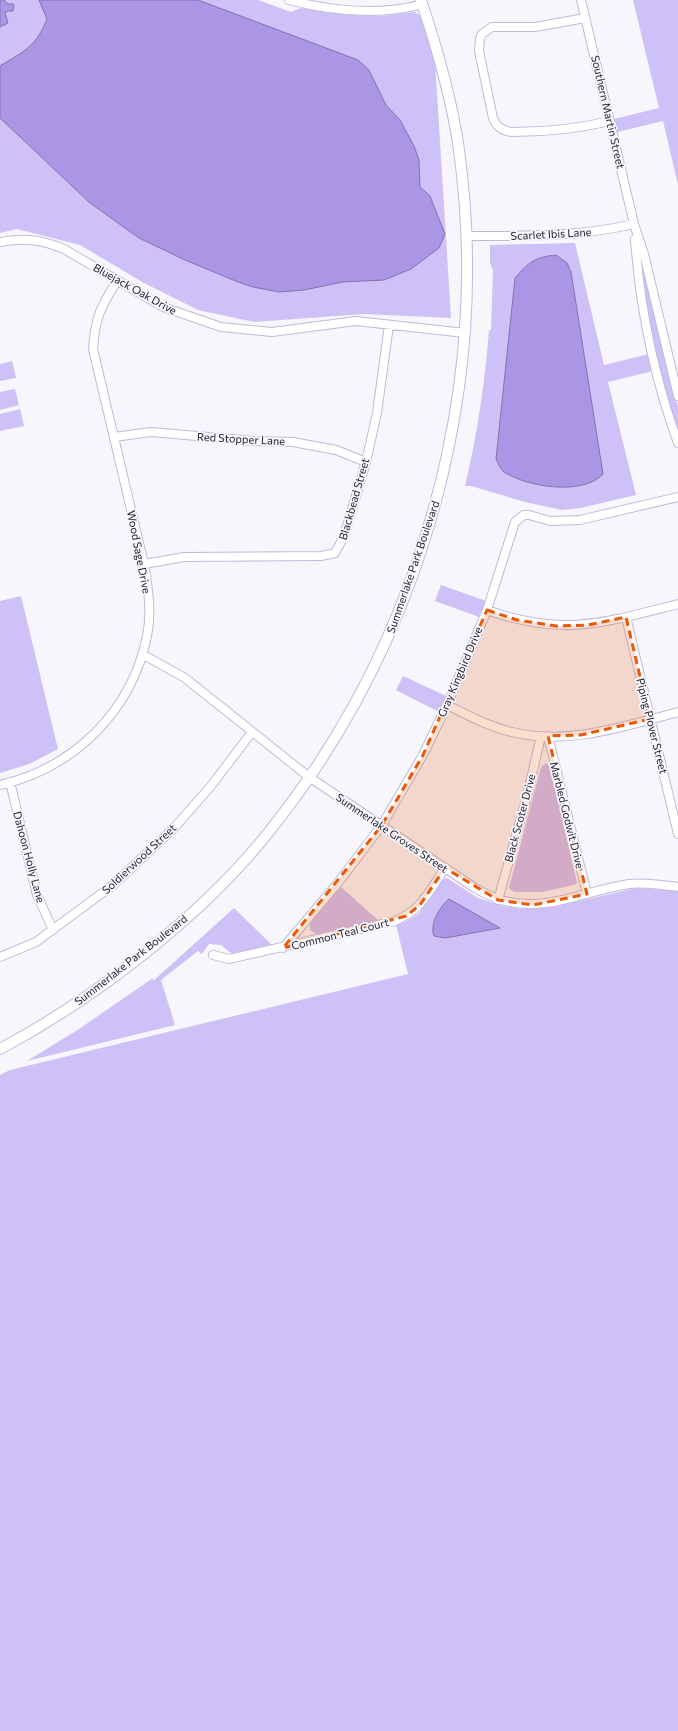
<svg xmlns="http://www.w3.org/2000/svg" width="678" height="1731" viewBox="0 0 678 1731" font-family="Commissioner,sans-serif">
<rect width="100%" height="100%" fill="#f7f6fd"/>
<path fill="#cdc1f7" d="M 0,0 L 258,0 L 291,12 L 301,8 L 352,15 L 382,16 L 415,12 L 422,17 L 435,61 L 451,318 L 364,314 L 254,322 L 198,310 L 144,283 L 80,245 L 17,229 L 0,233 Z
M 633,0 L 678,0 L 678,185 L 663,121 L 617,132 L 614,119 L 659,108 Z
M 575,243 L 604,365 L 649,354 L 653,371 L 608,382 L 636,495 L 580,508 L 562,510 L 525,502 L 471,486 L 465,486 C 477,435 485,383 489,330 L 491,330 L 493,270 L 490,263 L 490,245 Z
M 639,254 L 641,256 L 678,407 L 678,435 L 663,386 L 648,321 Z
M 12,361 L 16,378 L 0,381 L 0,364 Z
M 15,389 L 19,405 L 0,410 L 0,392 Z
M 20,409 L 24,426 L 0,431 L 0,414 Z
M 441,585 L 486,601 L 479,617 L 435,601 Z
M 21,596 L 58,749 L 29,764 L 0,773 L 0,601 Z
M 403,676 L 446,696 L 439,712 L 396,690 Z
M 546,763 L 550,766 L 577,883 L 574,885 L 542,892 L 514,892 L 509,888 L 541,767 Z
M 447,878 L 478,898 L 503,906 L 521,909 L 553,907 L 636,888 L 678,891 L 678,1731 L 0,1731 L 0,1075 L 10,1070 L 408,974 L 396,925 C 404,923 412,919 418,914 C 427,905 436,881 447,878 Z
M 341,887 L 378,920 L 318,935 L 310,930 L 310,923 Z
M 234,908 L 272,945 L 232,954 L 221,945 L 209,944 L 202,954 L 198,951 L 161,980 L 175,1025 L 27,1061 L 79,1029 L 153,978 L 153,981 Z"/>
<path fill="#aa96e5" stroke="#8274af" d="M 0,0 L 4,0 L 8,4 L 13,4 L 14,6 L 13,11 L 8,11 L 5,13 L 8,23 L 0,27 Z
M 39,0 L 198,0 L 358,60 L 369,70 L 386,105 L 400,120 L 414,146 L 419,160 L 420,187 L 430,196 L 445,234 L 439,248 L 411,269 L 384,280 L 343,282 L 304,290 L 279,292 L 253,287 L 238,282 L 185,260 L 139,238 L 90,203 L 0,118 L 0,66 C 24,51 36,47 47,19 Z
M 556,255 L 567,263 L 571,272 L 603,474 C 583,496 527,487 504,472 C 500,469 498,463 496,459 L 515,278 C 529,262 535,257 556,255 Z
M 449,899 L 500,928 L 445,938 L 434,936 C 429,925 440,906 449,899 Z"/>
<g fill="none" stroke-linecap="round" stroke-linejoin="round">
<defs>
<path id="minor" d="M 289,0 C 332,11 380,16 423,4
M 581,0 L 634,224 L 644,254 L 678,396
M 585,18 L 535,27 L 492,27 L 482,34 L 480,39 L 479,51 L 493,118 C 496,127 503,131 512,132 C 546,132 577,129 610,121
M 467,236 C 523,236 578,237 634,224
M 635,239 C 640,308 654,377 678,443
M 0,242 C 25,238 40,239 64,249 L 163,307 L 221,327 L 272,332 L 356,321 L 465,333
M 114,437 L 151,432 L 254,441 L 293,442 L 336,450 L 366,462
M 144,564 L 184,557 L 321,556 L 335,553 L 344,536 L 366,462 L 377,413 L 389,325
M 487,610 C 562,637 604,623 678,604
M 626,617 L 678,834
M 142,654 L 185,678 L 309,777 L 475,888 C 531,922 572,893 629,884 C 646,882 662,885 678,887
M 447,705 C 468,715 489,727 512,732 C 567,746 625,726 678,712
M 548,736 L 587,894
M 10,782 L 37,895 L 53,930
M 0,785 C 74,768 132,711 147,636 C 152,612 148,587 144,564 L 93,349 C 95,318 101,306 117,281
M 498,900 L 526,800 L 541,736
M 283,948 L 337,884 L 382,825 L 423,755 L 447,705 L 487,610 L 515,522 L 524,515 L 529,515 L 550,521 L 580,520 L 678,497
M 213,955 L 229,959 L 395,921 C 422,910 429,891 445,868
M 0,957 L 36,942 L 113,885 L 175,827 L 211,786 L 252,732"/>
<path id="major" d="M 0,1049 C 94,999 201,917 268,833 C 421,643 492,391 459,150 C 452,99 437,48 421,0"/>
</defs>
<use href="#minor" stroke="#c0b9db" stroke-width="10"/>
<use href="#major" stroke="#c0b9db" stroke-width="12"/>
<use href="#minor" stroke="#fff" stroke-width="8"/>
<use href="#major" stroke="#fff" stroke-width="10"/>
</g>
<path fill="#e8590c" fill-opacity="0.2" stroke="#e8590c" stroke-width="3" stroke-dasharray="8 5" stroke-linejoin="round" d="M 487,610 L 517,620 L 556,626 L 588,625 L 626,617 L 650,719 L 581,735 L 548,736 L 587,894 L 533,905 L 498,900 L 445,868 L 420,905 L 406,916 L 283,948 L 382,825 L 423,755 Z"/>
<g text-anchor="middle" stroke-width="3.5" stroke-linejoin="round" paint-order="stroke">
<g font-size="11" fill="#262330" stroke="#f7f6fd">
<text transform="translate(608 112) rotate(77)" y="4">Southern Martin Street</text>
<text transform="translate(551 234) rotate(-3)" y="4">Scarlet Ibis Lane</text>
<text transform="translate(135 289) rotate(29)" y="4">Bluejack Oak Drive</text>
<text transform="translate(241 439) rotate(3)" y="4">Red Stopper Lane</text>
<text transform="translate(354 499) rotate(-74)" y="4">Blackbead Street</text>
<text transform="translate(139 552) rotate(79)" y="4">Wood Sage Drive</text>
<text transform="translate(413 567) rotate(-71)" y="4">Summerlake Park Boulevard</text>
<text transform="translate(460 672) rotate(-67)" y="4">Gray Kingbird Drive</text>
<text transform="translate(652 726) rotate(76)" y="4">Piping Plover Street</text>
<text transform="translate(567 815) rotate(76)" y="4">Marbled Godwit Drive</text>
<text transform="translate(520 818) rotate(-75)" y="4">Black Scoter Drive</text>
<text transform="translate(392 833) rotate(34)" y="4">Summerlake Groves Street</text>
<text transform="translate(29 857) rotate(75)" y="4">Dahoon Holly Lane</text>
<text transform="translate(139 859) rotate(-43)" y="4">Soldierwood Street</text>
<text transform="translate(340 934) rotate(-14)" y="4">Common Teal Court</text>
<text transform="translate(131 960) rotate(-38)" y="4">Summerlake Park Boulevard</text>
</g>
</g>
</svg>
